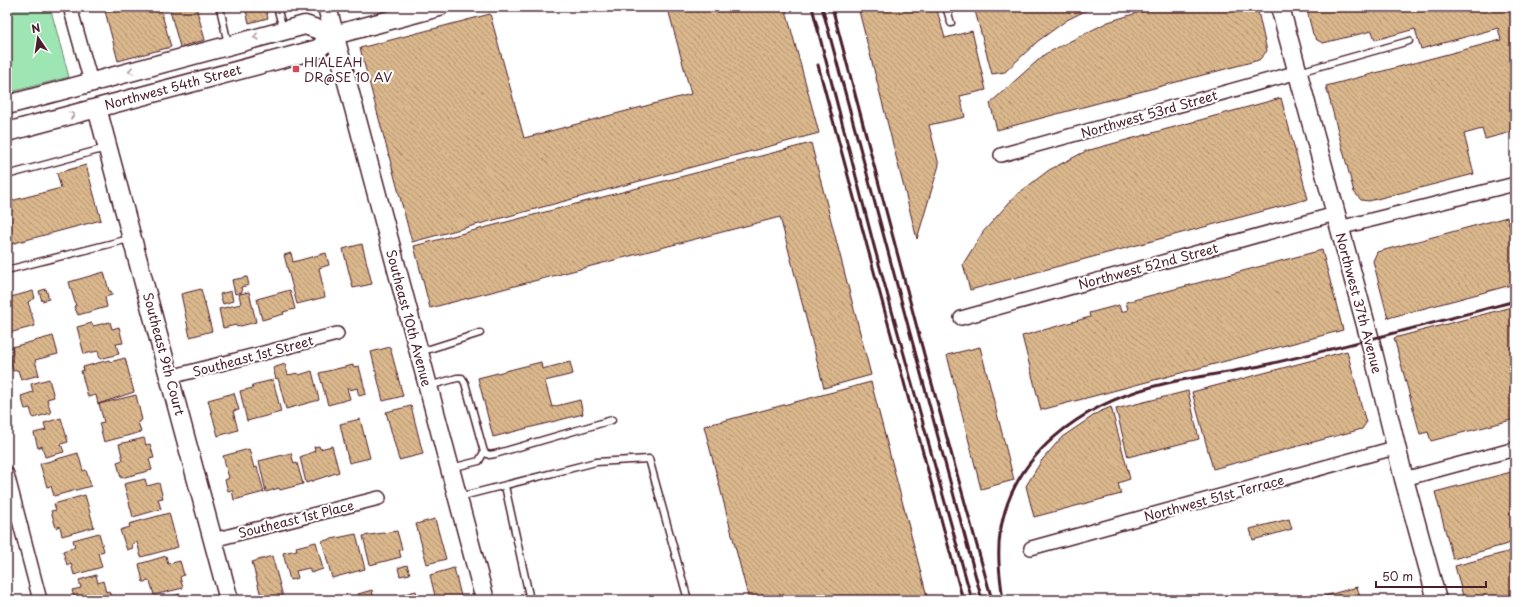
<svg xmlns="http://www.w3.org/2000/svg" width="1522" height="607" viewBox="0 0 1522 607" font-family="'Playpen Sans',sans-serif">
<defs>
<pattern id="building-back-hatch" width="6" height="6" patternUnits="userSpaceOnUse"><rect width="6" height="6" fill="#dab78c"/><path d="M-1 5l2 2M0 0l6 6M5-1l2 2" fill="none" stroke="#b39473"/></pattern>
</defs>
<rect width="100%" height="100%" fill="#fff"/>
<filter id="ink" filterUnits="userSpaceOnUse"><feTurbulence type="fractalNoise" baseFrequency=".025" numOctaves="2"/><feDisplacementMap in="SourceGraphic" scale="8" xChannelSelector="R" yChannelSelector="G"/><feConvolveMatrix kernelMatrix="1 2 1 2 8 2 1 2 1" color-interpolation-filters="sRGB"/></filter>
<g filter="url(#ink)">
<path fill="#9de5b3" stroke="#74826f" d="M 7,7 L 50,7 L 69,77 L 7,93 Z"/>
<path fill="url(#building-back-hatch)" stroke="#4a1f2b" d="M 104,7 L 160,7 L 171,47 L 118,61 Z
M 169,7 L 196,7 L 205,40 L 180,47 Z
M 245,7 L 265,7 L 268,18 L 249,23 Z
M 674,7 L 785,7 L 819,133 L 412,242 L 360,48 L 490,14 L 524,138 L 691,94 L 668,9 Z
M 858,7 L 936,7 L 945,38 L 972,31 L 986,90 L 960,96 L 965,117 L 929,125 L 939,165 L 917,239 Z
M 974,7 L 1093,7 L 1067,20 L 1038,41 L 1005,72 L 992,74 Z
M 1156,7 L 1257,7 L 1267,51 L 1259,60 L 997,130 L 990,103 L 1045,54 L 1108,22 Z
M 1306,7 L 1512,7 L 1515,17 L 1515,131 L 1485,139 L 1482,129 L 1464,134 L 1474,174 L 1369,201 L 1361,200 L 1354,192 L 1326,86 L 1501,40 L 1498,28 L 1421,49 L 1415,29 L 1375,40 L 1372,31 L 1323,43 L 1317,40 L 1313,34 Z
M 1281,98 L 1308,199 L 970,290 L 963,264 L 983,232 L 1015,196 L 1049,170 L 1086,151 Z
M 811,143 L 871,375 L 824,388 L 780,217 L 430,308 L 414,246 Z
M 86,165 L 101,220 L 7,245 L 7,202 L 61,188 L 57,173 Z
M 1507,217 L 1515,245 L 1515,284 L 1388,318 L 1373,261 L 1377,252 Z
M 362,244 L 372,284 L 353,288 L 343,249 Z
M 1322,250 L 1343,330 L 1041,410 L 1022,336 L 1090,317 L 1089,313 L 1119,305 L 1121,312 L 1128,310 L 1126,302 Z
M 291,253 L 293,262 L 326,253 L 329,265 L 319,268 L 325,297 L 297,304 L 284,255 Z
M 104,272 L 109,291 L 111,291 L 112,295 L 105,297 L 107,307 L 78,315 L 74,306 L 76,306 L 69,282 Z
M 247,277 L 249,285 L 241,287 L 242,292 L 235,294 L 232,280 Z
M 46,289 L 49,299 L 42,301 L 39,291 Z
M 201,289 L 212,331 L 190,337 L 181,294 Z
M 290,290 L 295,309 L 283,312 L 284,314 L 262,320 L 257,299 Z
M 33,291 L 35,298 L 28,302 L 35,326 L 9,333 L 7,324 L 7,298 Z
M 231,291 L 233,301 L 223,304 L 220,294 Z
M 249,292 L 256,322 L 237,327 L 236,325 L 223,328 L 219,309 L 241,304 L 239,294 Z
M 1515,306 L 1515,419 L 1431,441 L 1428,432 L 1420,434 L 1394,338 Z
M 110,322 L 112,329 L 119,327 L 123,343 L 116,344 L 119,354 L 100,359 L 98,351 L 84,354 L 77,327 L 92,323 L 93,326 Z
M 53,336 L 58,354 L 35,360 L 39,375 L 21,380 L 18,370 L 13,371 L 9,355 L 13,354 L 12,347 Z
M 390,347 L 403,396 L 383,401 L 371,352 Z
M 980,347 L 1014,480 L 981,489 L 947,355 Z
M 1347,351 L 1366,423 L 1362,429 L 1213,469 L 1192,392 Z
M 125,358 L 134,392 L 98,404 L 96,395 L 88,397 L 81,371 L 84,370 L 83,367 L 109,360 L 110,362 Z
M 541,362 L 542,369 L 570,362 L 573,374 L 545,381 L 552,407 L 580,400 L 583,414 L 493,437 L 478,378 Z
M 285,364 L 288,375 L 298,373 L 299,375 L 312,371 L 319,400 L 286,409 L 278,378 L 276,379 L 273,368 Z
M 353,365 L 353,367 L 359,366 L 366,394 L 359,396 L 357,388 L 350,390 L 350,388 L 347,388 L 350,399 L 328,405 L 319,373 Z
M 49,379 L 54,397 L 47,399 L 51,413 L 33,418 L 30,408 L 25,409 L 21,396 L 33,392 L 31,384 Z
M 273,380 L 281,412 L 247,421 L 240,391 L 253,388 L 252,385 Z
M 871,382 L 928,600 L 749,600 L 704,426 Z
M 1188,391 L 1199,439 L 1128,457 L 1116,409 Z
M 234,393 L 239,410 L 233,411 L 238,430 L 218,436 L 208,400 Z
M 136,395 L 142,420 L 138,422 L 141,432 L 104,442 L 99,423 L 104,422 L 99,404 Z
M 411,406 L 423,454 L 399,460 L 386,412 Z
M 1111,407 L 1130,479 L 1118,483 L 1121,494 L 1034,517 L 1026,486 L 1042,460 L 1062,437 L 1099,412 Z
M 61,418 L 68,442 L 61,444 L 64,452 L 45,457 L 42,446 L 38,448 L 34,433 L 46,430 L 44,423 Z
M 360,419 L 370,458 L 349,463 L 340,424 Z
M 144,438 L 146,445 L 150,444 L 154,458 L 149,459 L 152,470 L 121,478 L 117,462 L 123,460 L 119,444 Z
M 319,446 L 320,449 L 332,446 L 339,472 L 306,483 L 300,457 L 315,451 L 314,447 Z
M 249,449 L 254,468 L 257,467 L 264,492 L 234,500 L 232,490 L 228,491 L 225,480 L 229,478 L 223,456 Z
M 78,453 L 83,471 L 86,470 L 91,486 L 54,496 L 51,486 L 47,487 L 40,464 Z
M 291,453 L 294,464 L 297,463 L 303,484 L 280,490 L 279,488 L 266,492 L 259,461 Z
M 1515,471 L 1515,542 L 1453,559 L 1435,492 Z
M 145,479 L 147,486 L 159,483 L 163,498 L 158,499 L 161,509 L 133,517 L 124,484 Z
M 85,495 L 94,527 L 62,536 L 60,526 L 56,528 L 51,511 L 56,510 L 54,504 Z
M 169,513 L 178,547 L 141,557 L 137,542 L 132,544 L 133,548 L 127,550 L 120,530 L 130,527 L 129,524 Z
M 435,519 L 446,559 L 427,564 L 416,524 Z
M 1289,519 L 1292,529 L 1253,540 L 1250,529 Z
M 397,531 L 402,549 L 399,550 L 401,557 L 370,565 L 363,536 Z
M 99,533 L 104,551 L 98,553 L 102,567 L 74,575 L 71,563 L 67,565 L 63,551 L 75,547 L 73,540 Z
M 356,534 L 365,569 L 332,578 L 322,541 Z
M 316,542 L 323,569 L 311,573 L 309,568 L 296,571 L 298,578 L 290,580 L 283,553 L 297,550 L 296,547 Z
M 1515,550 L 1515,600 L 1464,600 L 1455,566 Z
M 166,556 L 168,564 L 180,561 L 184,575 L 180,577 L 183,588 L 154,595 L 150,581 L 143,582 L 139,564 Z
M 272,556 L 284,600 L 262,600 L 252,562 Z
M 407,565 L 410,574 L 400,576 L 398,568 Z
M 454,568 L 462,600 L 436,600 L 430,575 Z
M 96,575 L 98,583 L 103,581 L 106,592 L 109,591 L 112,600 L 75,600 L 72,590 L 81,588 L 79,580 Z
M 1357,587 L 1361,600 L 1310,600 Z
M 372,590 L 374,600 L 359,600 L 358,594 Z
M 416,591 L 419,600 L 390,600 L 389,598 Z
M 180,594 L 182,600 L 159,600 Z"/>
<g fill="none" stroke-linecap="round" stroke-linejoin="round">
<defs>
<path id="lane" d="M 277,7 L 283,29
M 946,7 L 951,23
M 220,8 L 228,44
M 1299,72 L 1409,41
M 7,175 L 106,148
M 7,270 L 129,239
M 420,352 L 480,333
M 429,386 L 457,378 L 462,378 L 465,383 L 484,452 L 479,461 L 451,468
M 484,452 L 489,455 L 495,454 L 612,420
M 505,486 L 530,600
M 459,497 L 596,462 L 649,459 L 688,600"/>
<path id="street" d="M 70,7 L 91,82
M 1001,155 L 1298,72
M 1339,228 L 1515,184
M 961,318 L 1335,214
M 170,377 L 337,334
M 7,474 L 40,600
M 1404,479 L 1515,449
M 213,540 L 379,498
M 1031,548 L 1398,447"/>
<path id="secondary" d="M 327,7 L 485,600
M 1280,7 L 1370,340 L 1404,479 L 1437,600
M 7,105 L 305,25 L 334,35
M 97,108 L 229,600
M 7,132 L 318,49 L 334,35 L 439,7"/>
</defs>
<use href="#lane" stroke="#4a1f2b" stroke-width="9"/>
<use href="#street" stroke="#4a1f2b" stroke-width="16"/>
<use href="#secondary" stroke="#4a1f2b" stroke-width="21"/>
<use href="#lane" stroke="#fff" stroke-width="6"/>
<use href="#street" stroke="#fff" stroke-width="13"/>
<use href="#secondary" stroke="#fff" stroke-width="18"/>
<path stroke="#4a1f2b" stroke-width="3" d="M 812,7 L 874,246 L 972,600
M 822,7 L 982,600
M 832,7 L 929,373 L 992,600
M 818,65 L 963,600
M 1003,600 C 1000,578 997,556 1000,534 C 1011,454 1082,405 1155,386 C 1192,376 1232,373 1269,364 C 1352,345 1433,323 1515,301"/>
</g>
<defs><path id="oneway-chevron" d="M-2-3.5L2.5 0L-2 3.5" fill="none" stroke-width="1.6" stroke-linecap="round" stroke-linejoin="round"/></defs>
<g stroke="#ae9aa0">
<use href="#oneway-chevron" transform="translate(256 37) rotate(166)"/>
<use href="#oneway-chevron" transform="translate(131 71) rotate(165)"/>
<use href="#oneway-chevron" transform="translate(72 115) rotate(-15)"/>
</g>
</g>
<rect fill="#d1495b" stroke="#fff" stroke-width="1.5" x="292" y="65" width="8" height="8" rx="2"/>
<g text-anchor="middle" stroke-width="4" stroke-linejoin="round" paint-order="stroke">
<g font-size="13" fill="#4a1f2b" stroke="#fff" text-anchor="start">
<text x="304" y="67">HIALEAH<tspan x="304" dy="15">DR@SE 10 AV</tspan></text>
</g>
<g font-size="13" fill="#4a1f2b" stroke="#fff">
<text transform="translate(173 87) rotate(-15)" y="5">Northwest 54th Street</text>
<text transform="translate(1149 114) rotate(-16)" y="5">Northwest 53rd Street</text>
<text transform="translate(1148 266) rotate(-15)" y="5">Northwest 52nd Street</text>
<text transform="translate(1359 303) rotate(75)" y="5">Northwest 37th Avenue</text>
<text transform="translate(409 318) rotate(75)" y="5">Southeast 10th Avenue</text>
<text transform="translate(164 354) rotate(75)" y="5">Southeast 9th Court</text>
<text transform="translate(253 356) rotate(-15)" y="5">Southeast 1st Street</text>
<text transform="translate(1214 498) rotate(-15)" y="5">Northwest 51st Terrace</text>
<text transform="translate(296 519) rotate(-14)" y="5">Southeast 1st Place</text>
</g>
</g>
<rect width="1522" height="607" fill="none" stroke="#fff" stroke-width="24"/>
<rect x="12" y="12" width="1498" height="583" fill="none" stroke="#4a1f2b" stroke-width="1.5" filter="url(#ink)"/>
<g transform="translate(38 38) rotate(347)" stroke="#ffffff" stroke-width="3" paint-order="stroke">
<path d="M0-3L7 15L0 10L-7 15Z" fill="#4a1f2b"/>
<text y="-6" font-size="11" font-weight="bold" text-anchor="middle" fill="#4a1f2b">N</text>
</g>
<path d="M1376 581v6h110v-6" fill="none" stroke="#4a1f2b" stroke-width="2"/>
<text x="1382" y="581" font-size="12" fill="#4a1f2b" stroke="#ffffff" stroke-width="3" paint-order="stroke">50 m</text>
</svg>
